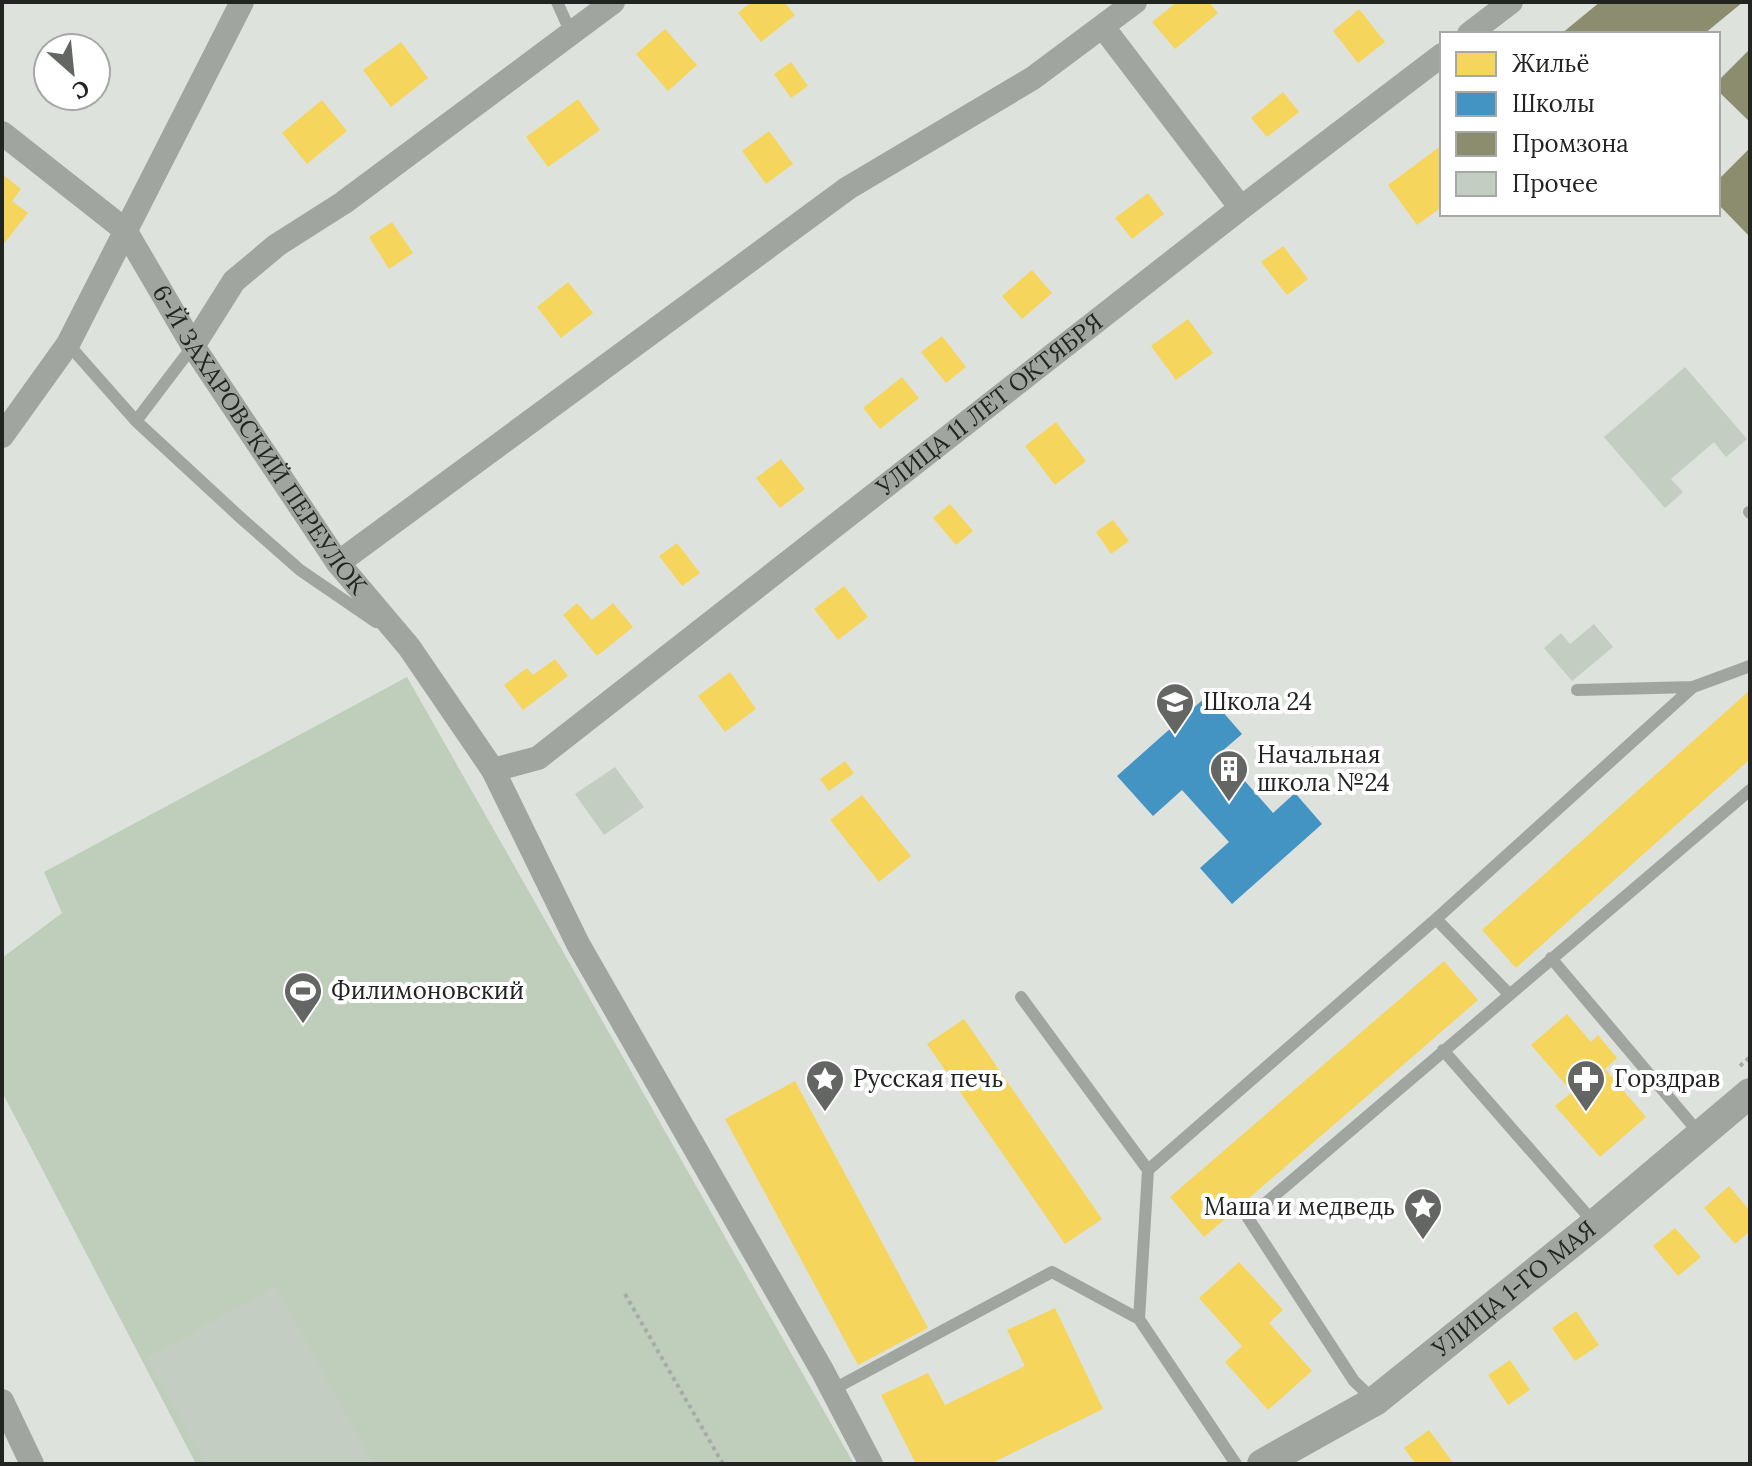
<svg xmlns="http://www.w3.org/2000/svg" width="1752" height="1466" viewBox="0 0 1752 1466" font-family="Lora,serif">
<rect width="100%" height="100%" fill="#dde2dd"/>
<path fill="#becebb" d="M 407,677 L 854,1464 L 196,1464 L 2,1092 L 2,958 L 62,913 L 44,872 Z"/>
<path fill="#f6d55c" d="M 751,2 L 784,2 L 795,15 L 761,42 L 738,13 Z
M 1177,2 L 1209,2 L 1218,13 L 1175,49 L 1152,22 Z
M 1359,9 L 1385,42 L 1358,63 L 1333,31 Z
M 665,29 L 697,65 L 668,91 L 636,54 Z
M 401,42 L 428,78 L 391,107 L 363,70 Z
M 791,62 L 808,86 L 791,98 L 774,74 Z
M 1283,92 L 1299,112 L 1267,137 L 1251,118 Z
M 578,99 L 600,130 L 548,167 L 526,137 Z
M 322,100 L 347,131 L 307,164 L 282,133 Z
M 769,131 L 793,164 L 766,184 L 742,151 Z
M 1442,145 L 1442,207 L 1417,225 L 1388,185 Z
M 2,174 L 21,189 L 12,201 L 28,213 L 2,246 Z
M 1148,193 L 1164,214 L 1132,239 L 1115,218 Z
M 392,222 L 413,253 L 389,269 L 369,237 Z
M 1283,246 L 1308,279 L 1287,295 L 1261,262 Z
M 1032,270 L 1052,293 L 1022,319 L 1002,296 Z
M 568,282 L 593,313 L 561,338 L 537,307 Z
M 1188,319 L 1213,353 L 1176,380 L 1151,346 Z
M 942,336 L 966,367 L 946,383 L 921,352 Z
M 902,377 L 919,398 L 880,429 L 863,408 Z
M 1056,422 L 1086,461 L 1055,485 L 1025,446 Z
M 781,459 L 805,489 L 780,508 L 756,478 Z
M 950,504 L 973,531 L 956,545 L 933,518 Z
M 1113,520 L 1129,541 L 1111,554 L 1096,532 Z
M 677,543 L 700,573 L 682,586 L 659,556 Z
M 844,586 L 868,617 L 838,640 L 814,609 Z
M 577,603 L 592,620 L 613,603 L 633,627 L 597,656 L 563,615 Z
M 555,659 L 568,676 L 523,710 L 504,685 L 527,668 L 533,675 Z
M 730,672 L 756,709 L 725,732 L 698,696 Z
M 1750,690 L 1750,759 L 1516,968 L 1482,930 Z
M 845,761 L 854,773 L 829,791 L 820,779 Z
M 862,795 L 911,856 L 879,882 L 830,820 Z
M 1444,961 L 1478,1000 L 1204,1237 L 1170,1197 Z
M 1567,1014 L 1591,1042 L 1598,1035 L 1617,1058 L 1605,1069 L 1646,1117 L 1600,1157 L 1555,1106 L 1572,1092 L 1531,1045 Z
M 964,1019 L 1102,1219 L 1065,1244 L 927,1044 Z
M 795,1081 L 928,1328 L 858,1365 L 725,1119 Z
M 1729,1186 L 1750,1211 L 1750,1231 L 1735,1244 L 1704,1208 Z
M 1675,1228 L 1701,1257 L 1678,1276 L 1653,1246 Z
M 1239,1262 L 1283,1310 L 1269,1323 L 1312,1371 L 1268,1410 L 1225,1362 L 1242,1346 L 1199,1298 Z
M 1055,1308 L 1103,1409 L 990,1464 L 916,1464 L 881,1395 L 928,1373 L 945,1405 L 1025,1366 L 1007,1330 Z
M 1576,1311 L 1599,1345 L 1575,1361 L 1552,1328 Z
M 1510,1360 L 1530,1390 L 1508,1405 L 1488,1375 Z
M 1429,1430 L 1454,1464 L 1416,1464 L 1404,1448 Z"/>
<path fill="#4393c3" d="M 1208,695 L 1242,734 L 1220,753 L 1273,813 L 1295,793 L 1322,824 L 1232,904 L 1200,868 L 1229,842 L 1182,790 L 1153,816 L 1117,776 Z"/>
<path fill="#8c8c6e" d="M 1600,2 L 1743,2 L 1704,34 L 1561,34 Z
M 1750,49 L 1750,122 L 1718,91 L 1718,81 Z
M 1750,148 L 1750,237 L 1718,204 L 1718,180 Z"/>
<path fill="#c3cdc1" d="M 1685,367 L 1747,439 L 1726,457 L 1714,442 L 1671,479 L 1683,492 L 1665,508 L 1604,437 Z
M 1594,624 L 1613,647 L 1572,681 L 1544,648 L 1561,633 L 1570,644 Z
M 615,767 L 644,807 L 604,835 L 575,794 Z
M 276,1286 L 373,1464 L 206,1464 L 146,1358 Z"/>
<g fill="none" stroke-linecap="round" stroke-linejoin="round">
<path stroke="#a6aba6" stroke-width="4" stroke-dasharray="4 4" stroke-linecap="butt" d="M 1740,1066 L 1750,1057
M 625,1294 L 723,1464"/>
<path stroke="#a0a69f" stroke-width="12" d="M 557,2 L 571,33
M 68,344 L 136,421 L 242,519 L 300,570 L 376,622
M 136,421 L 193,346
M 1749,512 L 1750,513
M 1577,690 L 1693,687
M 1436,919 L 1509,994
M 1551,958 L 1699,1133
M 1021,997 L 1148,1170 L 1139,1319 L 1236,1464
M 1443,1050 L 1595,1224
M 1148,1170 L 1436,919 L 1693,687 L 1750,666
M 832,1390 L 1052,1272 L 1139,1319
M 1373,1399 L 1354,1381 L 1248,1218 L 1750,790"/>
<g stroke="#a0a69f" stroke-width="24">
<path d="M 1103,27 L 1241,208"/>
<path d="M 1469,34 L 1511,2"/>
<path id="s1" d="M 2,133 L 125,230 L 193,346 L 338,563 L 409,647 L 493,770 L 578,944 L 823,1372 L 871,1464"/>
<path d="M 193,346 L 234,281 L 277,245 L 343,203 L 613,2"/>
<path d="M 2,436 L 68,344 L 242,2"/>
<path d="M 338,563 L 848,188 L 1033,78 L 1135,2"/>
<path id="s2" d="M 493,770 L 538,758 L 1241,208 L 1442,55"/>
<path d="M 2,1401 L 32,1464"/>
</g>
<path stroke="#a0a69f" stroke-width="30" id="s3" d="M 1262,1464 L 1375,1401 L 1595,1224 L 1750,1093"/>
</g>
<defs>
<symbol id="school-pin" viewBox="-11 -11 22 30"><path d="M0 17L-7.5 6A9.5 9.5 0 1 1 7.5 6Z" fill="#636662" stroke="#fff"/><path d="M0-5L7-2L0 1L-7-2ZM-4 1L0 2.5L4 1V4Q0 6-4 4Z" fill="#fff"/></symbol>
<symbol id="building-pin" viewBox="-11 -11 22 30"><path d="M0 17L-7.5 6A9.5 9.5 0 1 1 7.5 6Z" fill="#636662" stroke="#fff"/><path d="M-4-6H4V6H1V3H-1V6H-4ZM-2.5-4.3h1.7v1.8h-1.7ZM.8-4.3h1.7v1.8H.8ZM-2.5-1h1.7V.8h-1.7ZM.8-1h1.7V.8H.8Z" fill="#fff"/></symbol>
<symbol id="stadium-pin" viewBox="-11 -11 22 30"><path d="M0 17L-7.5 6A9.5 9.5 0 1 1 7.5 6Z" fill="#636662" stroke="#fff"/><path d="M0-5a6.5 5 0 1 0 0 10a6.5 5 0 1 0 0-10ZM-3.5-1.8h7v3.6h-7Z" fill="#fff"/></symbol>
<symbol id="sight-pin" viewBox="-11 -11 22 30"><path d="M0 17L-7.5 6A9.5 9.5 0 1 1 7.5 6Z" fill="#636662" stroke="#fff"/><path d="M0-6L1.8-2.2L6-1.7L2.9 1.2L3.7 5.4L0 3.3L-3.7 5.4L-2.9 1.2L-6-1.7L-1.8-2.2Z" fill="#fff"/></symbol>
<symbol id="pharmacy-pin" viewBox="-11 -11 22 30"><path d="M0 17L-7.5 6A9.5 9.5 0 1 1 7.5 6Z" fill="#636662" stroke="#fff"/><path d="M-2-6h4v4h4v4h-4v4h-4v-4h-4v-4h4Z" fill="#fff"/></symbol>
</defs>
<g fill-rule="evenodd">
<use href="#school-pin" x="1153" y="680" width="44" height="60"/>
<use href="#building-pin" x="1207" y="747" width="44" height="60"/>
<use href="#stadium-pin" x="281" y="969" width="44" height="60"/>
<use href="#sight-pin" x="803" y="1057" width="44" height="60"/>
<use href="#pharmacy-pin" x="1564" y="1057" width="44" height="60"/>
<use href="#sight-pin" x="1401" y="1185" width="44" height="60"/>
</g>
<g text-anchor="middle" stroke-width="8" stroke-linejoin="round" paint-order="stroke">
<g font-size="24" fill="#212420" stroke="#fff">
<text dy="8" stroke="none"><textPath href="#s2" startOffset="620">УЛИЦА 11 ЛЕТ ОКТЯБРЯ</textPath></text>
<text dy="8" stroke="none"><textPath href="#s1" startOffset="406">6-Й ЗАХАРОВСКИЙ ПЕРЕУЛОК</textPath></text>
<text dy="8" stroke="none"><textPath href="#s3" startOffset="308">УЛИЦА 1-ГО МАЯ</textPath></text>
</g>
<g font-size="24" fill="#212420" stroke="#fff" text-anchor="start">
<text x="1203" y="710">Школа 24</text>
<text x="1257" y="763">Начальная<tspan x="1257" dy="28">школа №24</tspan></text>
<text x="331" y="999">Филимоновский</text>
<text x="853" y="1087">Русская печь</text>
<text x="1614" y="1087">Горздрав</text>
<text x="1395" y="1215" text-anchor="end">Маша и медведь</text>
</g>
</g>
<rect width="1752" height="1466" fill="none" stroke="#212420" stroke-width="8"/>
<rect x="1440" y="32" width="280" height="184" fill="#ffffff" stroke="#a6a7a6" stroke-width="2"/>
<rect x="1456" y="52" width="40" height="24" fill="#f6d55c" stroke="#a6a7a6" stroke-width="2"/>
<text x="1512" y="72" font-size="24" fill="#212420">Жильё</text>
<rect x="1456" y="92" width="40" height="24" fill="#4393c3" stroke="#a6a7a6" stroke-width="2"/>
<text x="1512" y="112" font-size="24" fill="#212420">Школы</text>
<rect x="1456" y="132" width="40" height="24" fill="#8c8c6e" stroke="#a6a7a6" stroke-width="2"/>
<text x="1512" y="152" font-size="24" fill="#212420">Промзона</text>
<rect x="1456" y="172" width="40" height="24" fill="#c3cdc1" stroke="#a6a7a6" stroke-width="2"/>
<text x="1512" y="192" font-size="24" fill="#212420">Прочее</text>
<g transform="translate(72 72) rotate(153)"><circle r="38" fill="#ffffff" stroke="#a6a7a6" stroke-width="2"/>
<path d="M0-6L14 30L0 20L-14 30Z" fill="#636662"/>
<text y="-12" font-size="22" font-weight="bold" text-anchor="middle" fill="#212420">С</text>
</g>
</svg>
